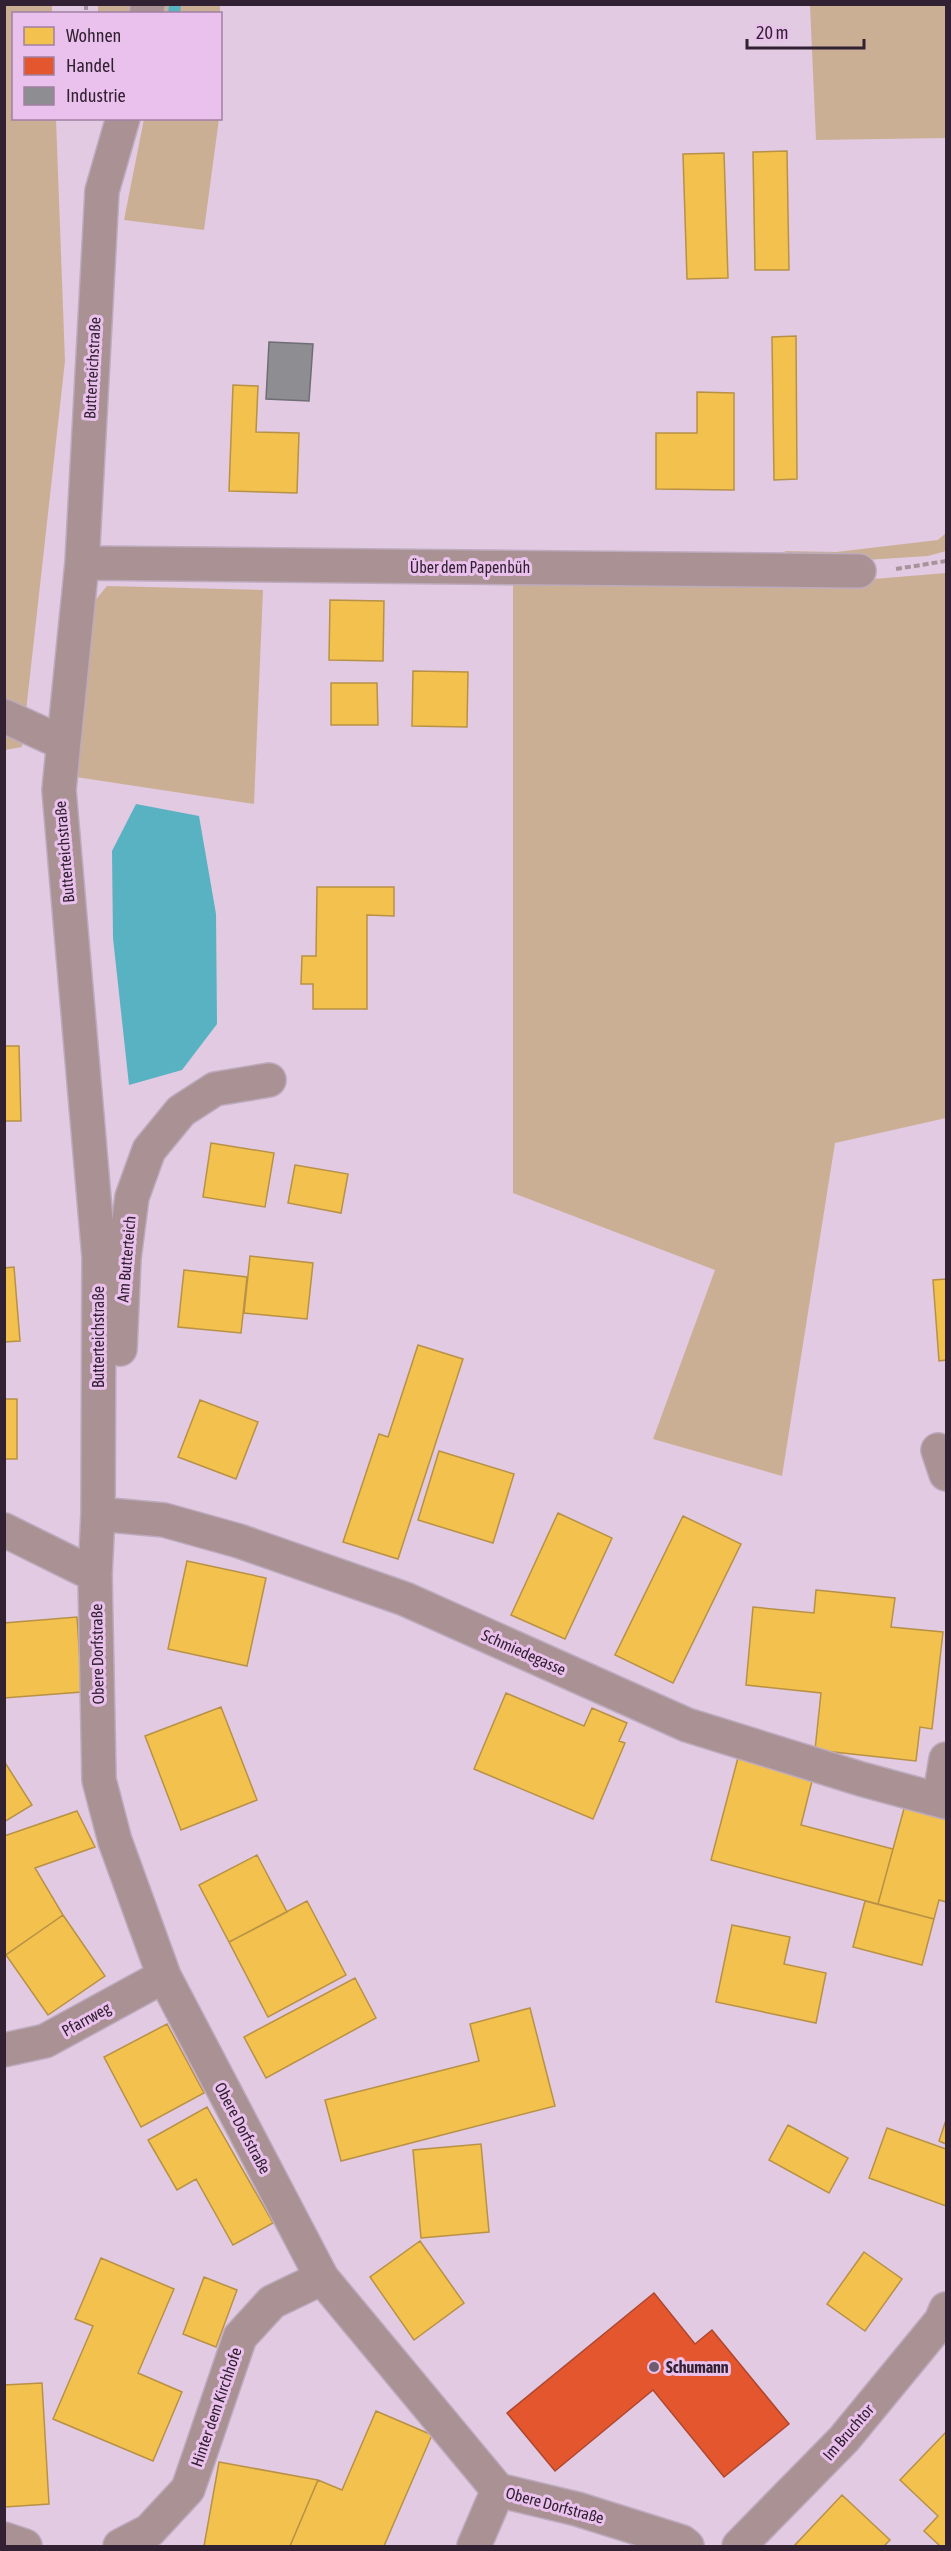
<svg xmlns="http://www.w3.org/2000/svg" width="951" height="2551" viewBox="0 0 951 2551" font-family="'Asap Condensed',sans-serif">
<rect width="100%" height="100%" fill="#e1cae2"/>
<path fill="#cbaf94" d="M 5,5 L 52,5 L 52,13 L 14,14 L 14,118 L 56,119 L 65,361 L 22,747 L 5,750 Z
M 98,5 L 220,5 L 220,13 L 98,13 Z
M 810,5 L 946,5 L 946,138 L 816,140 Z
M 144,119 L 219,119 L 204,230 L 124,220 Z
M 946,533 L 946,551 L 928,556 L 803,564 L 784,551 L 836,552 L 938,540 Z
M 946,573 L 946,1118 L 835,1143 L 782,1476 L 653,1439 L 715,1270 L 513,1193 L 513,584 L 825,583 Z
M 107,586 L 263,590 L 254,804 L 76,777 L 89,608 Z"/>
<path fill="#58b2c2" d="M 136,804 L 199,816 L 216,914 L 217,1024 L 182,1070 L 129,1085 L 113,938 L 112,851 Z"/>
<path fill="#f2c14e" stroke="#b89146" stroke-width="1.5" d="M 787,151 L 789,270 L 755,270 L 753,152 Z
M 724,153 L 728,278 L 687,279 L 683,154 Z
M 796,336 L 797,479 L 774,480 L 772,337 Z
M 233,385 L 258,386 L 256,432 L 299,433 L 297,493 L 229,491 Z
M 697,392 L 734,393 L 734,490 L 656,489 L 656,433 L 697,433 Z
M 330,600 L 384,601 L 383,661 L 329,660 Z
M 413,671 L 468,672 L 467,727 L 412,726 Z
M 331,683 L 377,683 L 378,725 L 331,725 Z
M 317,887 L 394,887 L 394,916 L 367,915 L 367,1009 L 313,1009 L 313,984 L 301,984 L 302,956 L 316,956 Z
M 4,1046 L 19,1046 L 21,1121 L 4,1121 Z
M 211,1143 L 274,1153 L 265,1207 L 203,1197 Z
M 295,1165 L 348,1174 L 341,1213 L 288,1203 Z
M 250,1256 L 313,1263 L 307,1319 L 244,1313 Z
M 14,1267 L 20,1341 L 4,1342 L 4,1268 Z
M 184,1270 L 247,1277 L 241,1333 L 178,1327 Z
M 946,1279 L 946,1360 L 939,1361 L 933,1280 Z
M 418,1345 L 463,1359 L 398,1559 L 343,1542 L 379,1434 L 388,1437 Z
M 4,1399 L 17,1399 L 17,1459 L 4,1459 Z
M 200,1400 L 258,1422 L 236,1479 L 178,1457 Z
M 439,1451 L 514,1474 L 493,1543 L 418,1520 Z
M 558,1513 L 612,1538 L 565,1639 L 511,1615 Z
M 683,1516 L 741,1544 L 673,1683 L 615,1655 Z
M 187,1561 L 266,1578 L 247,1666 L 168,1649 Z
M 816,1590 L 895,1598 L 891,1627 L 943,1632 L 932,1729 L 920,1727 L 916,1761 L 815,1750 L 821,1693 L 746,1685 L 753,1607 L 814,1613 Z
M 77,1617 L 82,1692 L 4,1698 L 4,1623 Z
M 506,1693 L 584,1726 L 592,1708 L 627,1723 L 619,1741 L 625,1743 L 593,1819 L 474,1769 Z
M 221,1707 L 257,1800 L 181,1830 L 145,1736 Z
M 739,1754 L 814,1773 L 801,1825 L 893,1849 L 878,1904 L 711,1860 Z
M 4,1761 L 32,1805 L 4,1822 Z
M 905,1805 L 946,1817 L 946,1902 L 939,1900 L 934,1919 L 878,1904 Z
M 77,1811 L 95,1847 L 35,1868 L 63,1915 L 4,1956 L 4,1836 Z
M 257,1855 L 287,1912 L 229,1942 L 199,1885 Z
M 307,1901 L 346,1975 L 268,2017 L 229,1942 Z
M 865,1901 L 934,1919 L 922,1965 L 853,1947 Z
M 63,1915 L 105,1976 L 48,2015 L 6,1955 Z
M 732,1925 L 790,1937 L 784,1964 L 826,1973 L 816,2023 L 716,2002 Z
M 355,1978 L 376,2018 L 266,2078 L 244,2037 Z
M 530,2008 L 555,2106 L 341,2161 L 325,2100 L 479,2061 L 470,2024 Z
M 167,2024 L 204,2093 L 141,2127 L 104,2057 Z
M 207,2107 L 273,2223 L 233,2245 L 196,2179 L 177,2190 L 148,2140 Z
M 946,2120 L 946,2144 L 939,2141 Z
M 788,2125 L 848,2158 L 829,2193 L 769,2160 Z
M 887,2128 L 946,2149 L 946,2206 L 869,2178 Z
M 481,2144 L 489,2232 L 421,2238 L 413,2150 Z
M 420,2241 L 464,2303 L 414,2340 L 370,2277 Z
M 864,2252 L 902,2279 L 865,2331 L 827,2304 Z
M 101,2258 L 174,2289 L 138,2373 L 182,2392 L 153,2461 L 53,2419 L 93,2326 L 75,2319 Z
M 204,2277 L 237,2290 L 216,2347 L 183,2334 Z
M 42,2383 L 49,2504 L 5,2507 L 4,2385 Z
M 376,2411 L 432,2435 L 384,2546 L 290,2546 L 318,2480 L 342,2490 Z
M 946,2432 L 946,2546 L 940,2546 L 924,2531 L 938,2516 L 900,2480 Z
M 219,2462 L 318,2480 L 290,2546 L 204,2546 Z
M 842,2495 L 890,2540 L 884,2546 L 794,2546 Z"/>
<path fill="#e4572e" stroke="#ae472f" stroke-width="1.5" d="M 654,2293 L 695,2344 L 712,2330 L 789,2424 L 724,2477 L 653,2390 L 555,2471 L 507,2413 Z"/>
<path fill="#8d8d92" stroke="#716d75" stroke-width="1.5" d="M 269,342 L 313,344 L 309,401 L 266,399 Z"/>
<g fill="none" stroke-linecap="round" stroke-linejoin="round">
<path stroke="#58b2c2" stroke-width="12" d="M 174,14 L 175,4"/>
<defs>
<path id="minor" d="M 146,14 L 148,4
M 123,118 L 102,191 L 82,563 L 59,790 L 99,1257 L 98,1514 L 95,1575 L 99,1780 L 115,1841 L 164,1976 L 322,2278 L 498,2490 L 577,2509 L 682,2542 L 687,2546
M 82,563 L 859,571
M 4,716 L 63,743
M 120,1349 L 124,1258 L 132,1197 L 149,1150 L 181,1111 L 215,1089 L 269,1080
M 938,1450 L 946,1474
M 98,1514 L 164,1520 L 239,1541 L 405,1599 L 687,1725 L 861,1779 L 946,1802
M 4,1530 L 95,1575
M 939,1800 L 946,1759
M 4,2050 L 45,2041 L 164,1976
M 4,2539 L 25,2546
M 120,2546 L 149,2531 L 188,2489 L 240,2337 L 272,2302 L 322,2278
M 474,2546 L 498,2490
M 739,2546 L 844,2439 L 941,2321 L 946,2309"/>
</defs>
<use href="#minor" stroke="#bcaabd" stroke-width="36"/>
<path stroke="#a7949b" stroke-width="4" stroke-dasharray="6 3" stroke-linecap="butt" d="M 86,4 L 86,14
M 896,569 L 946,561"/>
<use href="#minor" stroke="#aa9193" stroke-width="33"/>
</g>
<circle fill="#6f5c70" stroke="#eac0ec" stroke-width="2" cx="654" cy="2367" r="6"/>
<g text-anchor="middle" stroke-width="6" stroke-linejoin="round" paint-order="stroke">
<g font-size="16" fill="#312132" stroke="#eac0ec">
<text transform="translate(92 368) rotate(-87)" y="6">Butterteichstraße</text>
<text x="470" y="573">Über dem Papenbüh</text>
<text transform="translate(64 852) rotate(-95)" y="6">Butterteichstraße</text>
<text transform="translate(126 1259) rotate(-85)" y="6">Am Butterteich</text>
<text transform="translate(98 1337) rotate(-90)" y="6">Butterteichstraße</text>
<text transform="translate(524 1652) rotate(24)" y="6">Schmiedegasse</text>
<text transform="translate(97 1654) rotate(-91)" y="6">Obere Dorfstraße</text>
<text transform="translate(86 2019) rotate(-29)" y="6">Pfarrweg</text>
<text transform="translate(243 2128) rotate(62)" y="6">Obere Dorfstraße</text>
<text transform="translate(216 2407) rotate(-71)" y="6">Hinter dem Kirchhofe</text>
<text transform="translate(848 2432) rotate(-49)" y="6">Im Bruchtor</text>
<text transform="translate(555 2505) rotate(15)" y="6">Obere Dorfstraße</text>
</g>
<g font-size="16" font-weight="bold" fill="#312132" stroke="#eac0ec" text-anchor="start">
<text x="666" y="2373">Schumann</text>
</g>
</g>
<rect width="951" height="2551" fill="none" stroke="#312132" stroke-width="12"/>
<rect x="12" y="12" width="210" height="108" fill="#eac0ec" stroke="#a080a2" stroke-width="1.5"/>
<rect x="24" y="27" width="30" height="18" fill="#f2c14e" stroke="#a080a2" stroke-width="1.5"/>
<text x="66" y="42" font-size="18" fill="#312132">Wohnen</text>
<rect x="24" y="57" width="30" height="18" fill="#e4572e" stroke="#a080a2" stroke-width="1.5"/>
<text x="66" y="72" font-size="18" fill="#312132">Handel</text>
<rect x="24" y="87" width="30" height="18" fill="#8d8d92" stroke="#a080a2" stroke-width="1.5"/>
<text x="66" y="102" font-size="18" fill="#312132">Industrie</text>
<path d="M747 39v9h117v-9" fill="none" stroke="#312132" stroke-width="3"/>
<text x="756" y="39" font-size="18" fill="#312132" stroke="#eac0ec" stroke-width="4.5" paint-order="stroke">20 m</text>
</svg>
